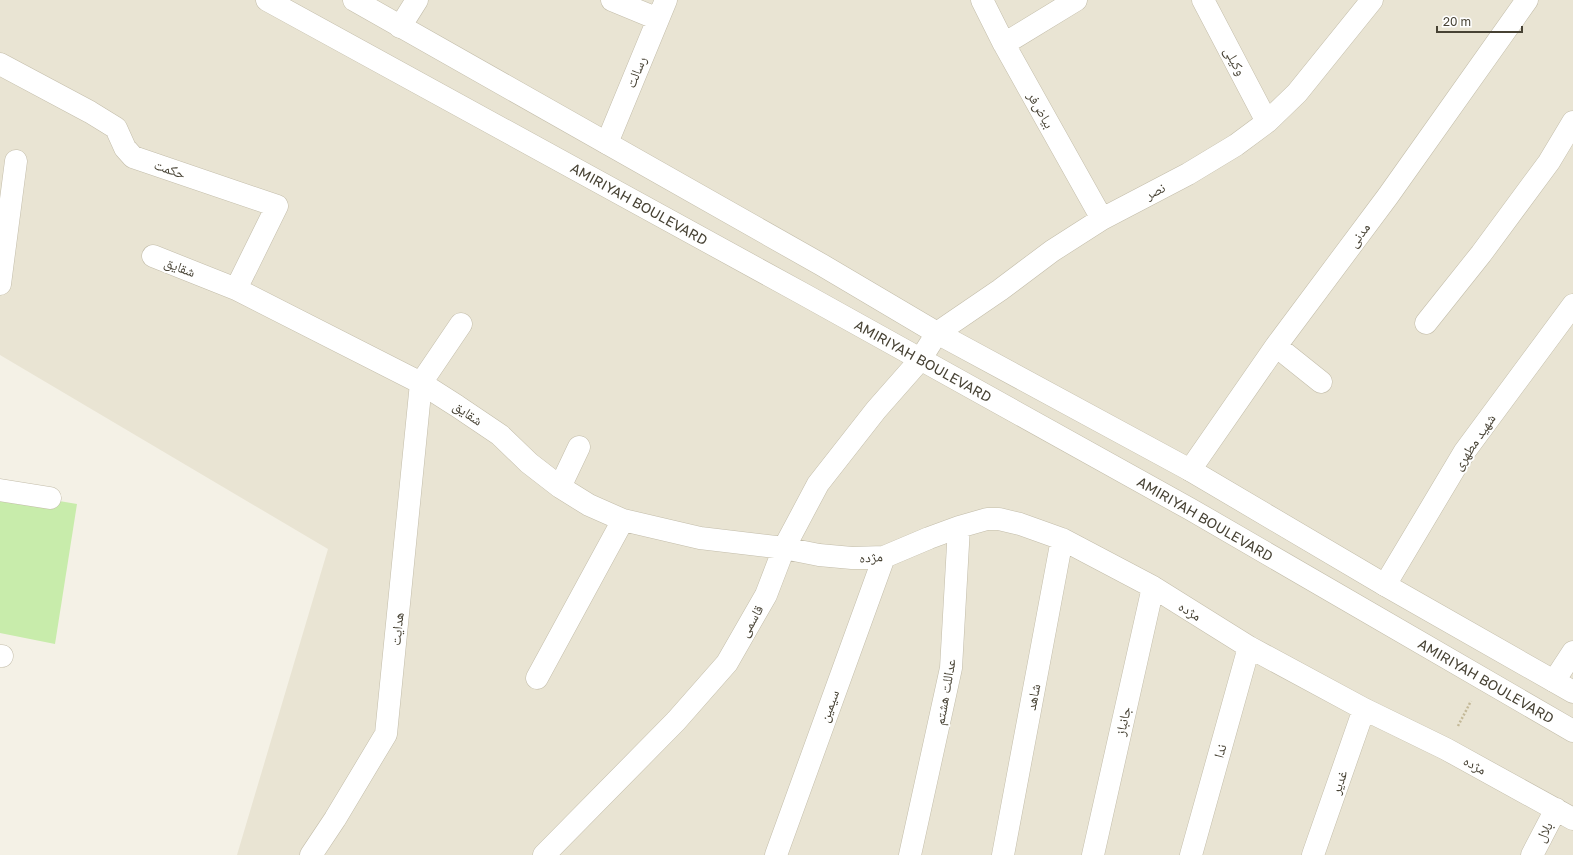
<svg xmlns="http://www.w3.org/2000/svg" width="1573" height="855" viewBox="0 0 1573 855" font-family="'Golos Text','Noto Naskh Arabic',sans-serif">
<rect width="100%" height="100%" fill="#f4f1e6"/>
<path fill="#e9e4d3" d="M 0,0 L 1573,0 L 1573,855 L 237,855 L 328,549 L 0,355 Z"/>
<path fill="#c8ecab" d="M 0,491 L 77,504 L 55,644 L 0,633 Z"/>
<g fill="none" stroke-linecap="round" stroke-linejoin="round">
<defs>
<path id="minor" d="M 612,0 L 658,19
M 982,0 L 1004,44 L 1102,219
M 1203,0 L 1267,122
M 400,27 L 417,0
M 1004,44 L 1076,0
M 0,64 L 90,112 L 116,128 L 125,148 L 133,157 L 277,206 L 236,289
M 607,143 L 666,0
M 153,256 L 236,289 L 421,383 L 457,406 L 500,435 L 529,463 L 560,487 L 589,505 L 623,520 L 700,538 L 784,548 L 819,555 L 852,558 L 884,557 L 929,538 L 959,527 L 987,519 L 999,519 L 1020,524 L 1062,539 L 1153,587 L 1249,647 L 1364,709 L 1446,749 L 1573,819
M 0,284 L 16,161
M 1426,323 L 1481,254 L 1549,162 L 1573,122
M 1276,346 L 1321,382
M 1190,470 L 1276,346 L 1388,196 L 1527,0
M 560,487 L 579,447
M 0,490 L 50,498
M 1385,585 L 1465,451 L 1573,305
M 0,656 L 2,656
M 537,678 L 623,520
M 1554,681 L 1573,652
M 311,855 L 335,819 L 386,734 L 421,383 L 461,324
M 544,855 L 676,721 L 727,663 L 766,595 L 784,548 L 818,484 L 876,410 L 920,360 L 937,333 L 1000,290 L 1052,251 L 1102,219 L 1188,174 L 1236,145 L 1267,122 L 1297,93 L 1372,0
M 776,855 L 884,557
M 910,855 L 951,668 L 959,527
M 1003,855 L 1062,539
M 1093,855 L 1153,587
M 1191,855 L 1249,647
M 1313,855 L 1364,709
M 1532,855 L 1556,809"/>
<path id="tertiary" d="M 267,0 L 805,295 L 1190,509 L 1573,731
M 354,0 L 822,265 L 937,333 L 1190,470 L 1385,585 L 1573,692"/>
</defs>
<use href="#minor" stroke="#c3bdaa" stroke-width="23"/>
<use href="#tertiary" stroke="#c3bdaa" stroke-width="23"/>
<path stroke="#c3b897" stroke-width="2.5" stroke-dasharray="2 2" stroke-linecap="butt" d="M 1458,726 L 1471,701"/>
<use href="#minor" stroke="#fff" stroke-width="22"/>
<use href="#tertiary" stroke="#fff" stroke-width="22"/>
</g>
<g text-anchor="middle" stroke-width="4" stroke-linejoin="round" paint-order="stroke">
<g font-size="14" fill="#474234" stroke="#fff">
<text transform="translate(1235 61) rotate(62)" y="5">وکیلی</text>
<text transform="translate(636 72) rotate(-68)" y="5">رسالت</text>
<text transform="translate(1041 110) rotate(61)" y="5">بیاض‌فر</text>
<text transform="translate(170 169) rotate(19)" y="5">حکمت</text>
<text transform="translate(1155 191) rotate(-27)" y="5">نصر</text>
<text transform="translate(639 204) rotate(29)" y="5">AMIRIYAH BOULEVARD</text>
<text transform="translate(1359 235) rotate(-53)" y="5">مدنی</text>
<text transform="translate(180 267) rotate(21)" y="5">شقایق</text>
<text transform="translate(923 361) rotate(29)" y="5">AMIRIYAH BOULEVARD</text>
<text transform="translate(468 413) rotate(34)" y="5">شقایق</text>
<text transform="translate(1474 442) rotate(-56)" y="5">شهید مطهری</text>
<text transform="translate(1205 519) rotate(30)" y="5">AMIRIYAH BOULEVARD</text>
<text transform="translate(871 557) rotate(-4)" y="5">مژده</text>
<text transform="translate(1190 611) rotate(32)" y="5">مژده</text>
<text transform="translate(751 621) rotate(-60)" y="5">قاسمی</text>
<text transform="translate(397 629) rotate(-84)" y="5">هدایت</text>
<text transform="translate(1486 681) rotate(30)" y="5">AMIRIYAH BOULEVARD</text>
<text transform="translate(945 692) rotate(-80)" y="5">عداللت هشتم</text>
<text transform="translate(1033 697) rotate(-79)" y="5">شاهد</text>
<text transform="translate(829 706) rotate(-70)" y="5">سیمین</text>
<text transform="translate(1123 721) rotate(-77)" y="5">جانباز</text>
<text transform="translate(1220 751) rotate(-74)" y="5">ندا</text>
<text transform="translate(1475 765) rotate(29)" y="5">مژده</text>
<text transform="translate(1339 782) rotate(-71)" y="5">غدیر</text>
<text transform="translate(1544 832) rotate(-63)" y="5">بلال</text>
</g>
</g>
<path d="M1437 26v6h85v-6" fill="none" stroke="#474234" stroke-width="2"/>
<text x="1443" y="26" font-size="12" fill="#474234" stroke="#ffffff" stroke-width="3" paint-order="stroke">20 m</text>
</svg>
